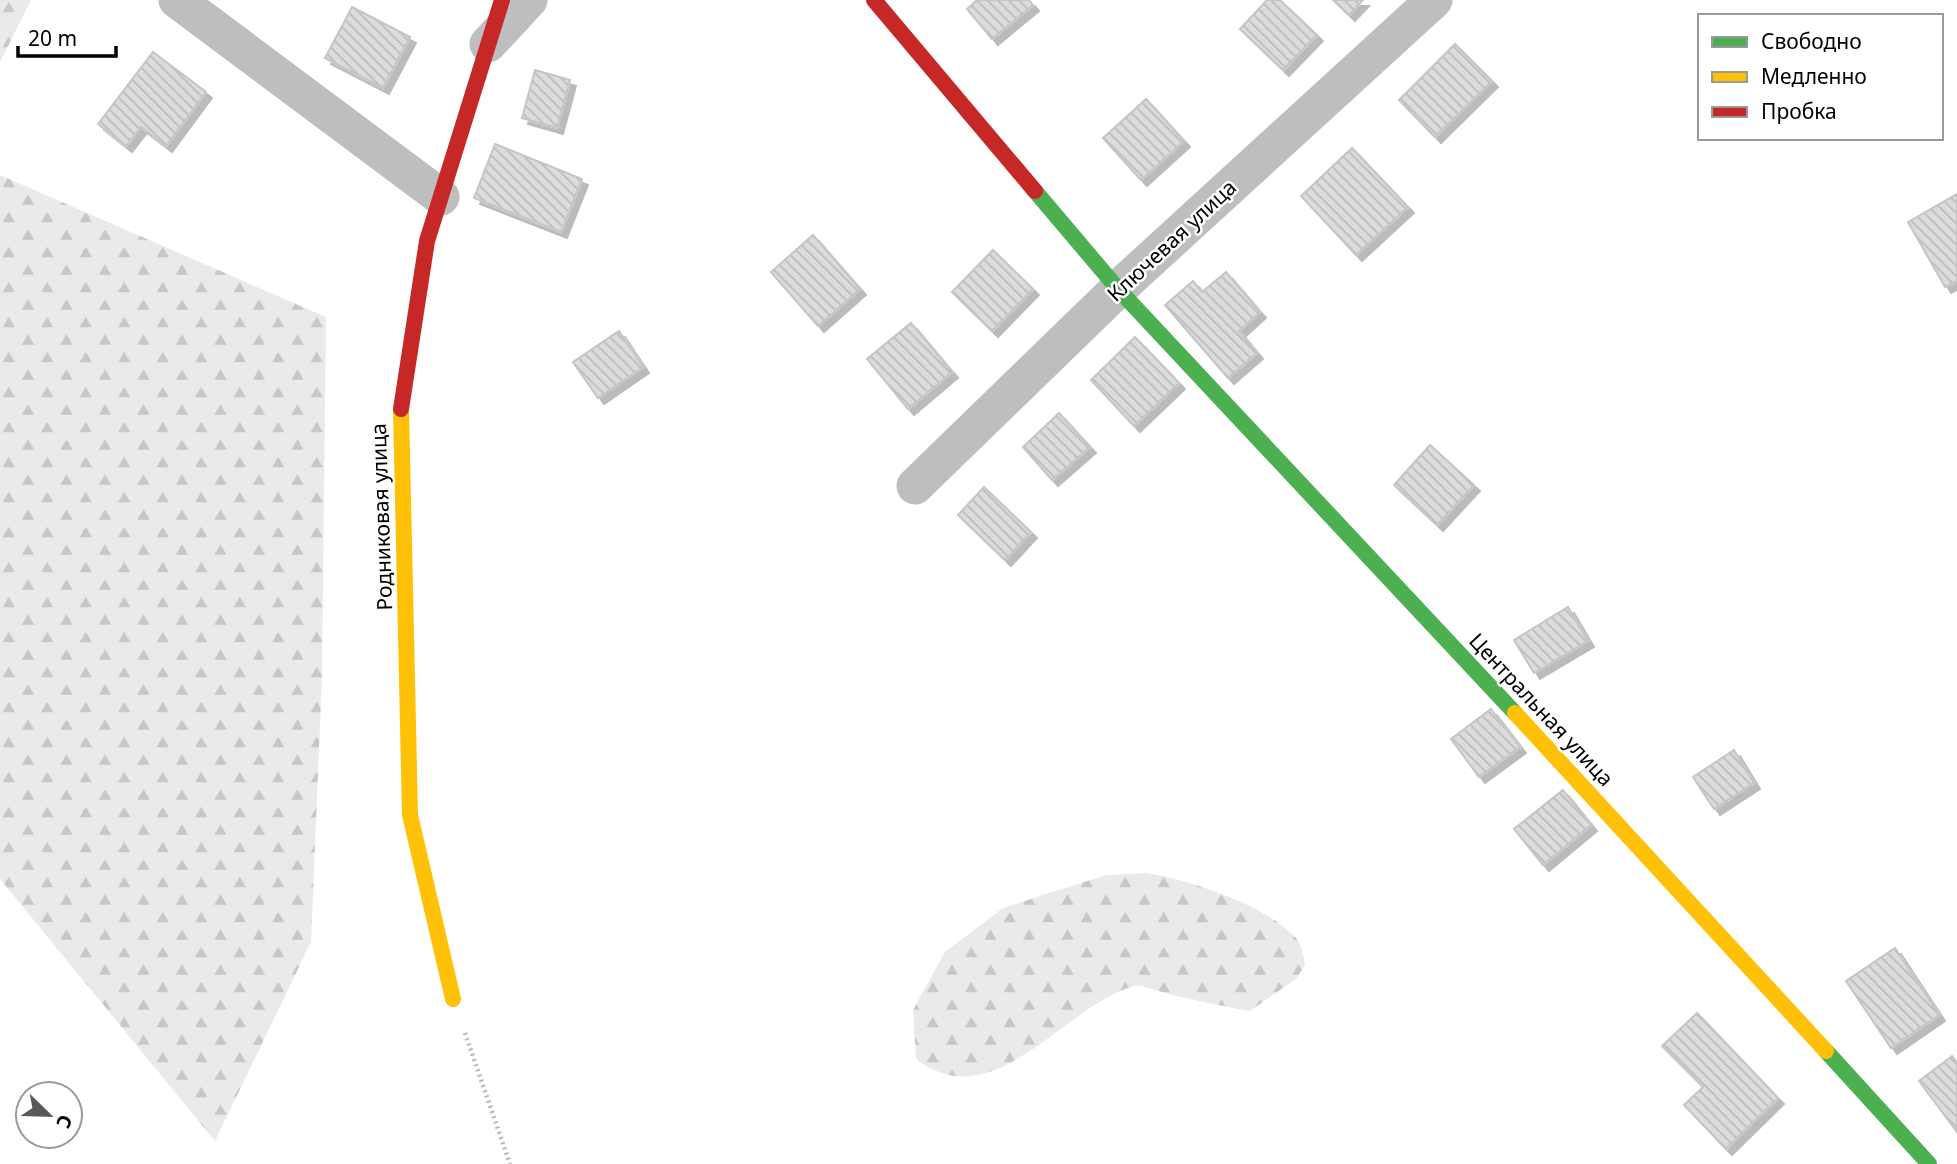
<svg xmlns="http://www.w3.org/2000/svg" width="1957" height="1164" viewBox="0 0 1957 1164" font-family="'Noto Sans',sans-serif">
<defs>
<pattern id="forest-firs" width="22" height="20" patternUnits="userSpaceOnUse" patternTransform="scale(1.75)"><rect width="22" height="20" fill="#eaeaea"/><path d="M5 1l3.5 6h-7zM16 11l3.5 6h-7z" fill="#c7c7c7"/></pattern>
<pattern id="building-back-hatch" width="6" height="6" patternUnits="userSpaceOnUse" patternTransform="scale(1.75)"><rect width="6" height="6" fill="#dcdcdc"/><path d="M-1 5l2 2M0 0l6 6M5-1l2 2" fill="none" stroke="#bbb"/></pattern>
<filter id="shadow"><feDropShadow dx="6" dy="6" stdDeviation="0" flood-color="#0004"/></filter>
</defs>
<rect width="100%" height="100%" fill="#fff"/>
<path fill="url(#forest-firs)" d="M 0,0 L 31,0 L 0,62 Z
M 0,175 L 326,317 L 322,676 L 311,942 L 215,1141 L 0,879 Z
M 1145,873 C 1187,879 1263,904 1293,935 C 1302,943 1303,953 1305,965 L 1296,979 L 1250,1011 C 1217,1005 1186,999 1155,990 C 1148,988 1141,984 1134,986 C 1063,1006 994,1119 916,1059 L 913,1010 L 945,952 L 1003,908 L 1106,875 Z"/>
<path fill="url(#building-back-hatch)" stroke="#c5c5c5" stroke-width="2" filter="url(#shadow)" d="M 977,0 L 1029,0 L 1033,5 L 992,39 L 967,9 Z
M 1267,0 L 1280,0 L 1317,35 L 1283,70 L 1240,29 Z
M 1333,0 L 1363,0 L 1349,15 Z
M 352,7 L 410,37 L 383,88 L 325,58 Z
M 1455,44 L 1492,81 L 1435,137 L 1399,100 Z
M 153,52 L 206,92 L 166,146 L 141,127 L 126,146 L 98,124 Z
M 535,70 L 570,80 L 557,128 L 522,118 Z
M 1146,99 L 1184,141 L 1141,180 L 1103,138 Z
M 495,144 L 582,179 L 561,232 L 474,198 Z
M 1352,148 L 1408,207 L 1356,255 L 1301,196 Z
M 1957,194 L 1957,281 L 1945,287 L 1908,222 Z
M 813,235 L 860,289 L 818,326 L 771,272 Z
M 993,250 L 1033,289 L 992,331 L 952,292 Z
M 1226,272 L 1260,312 L 1239,331 L 1257,353 L 1228,378 L 1165,305 L 1193,281 L 1202,292 Z
M 911,323 L 952,372 L 908,409 L 867,359 Z
M 619,331 L 643,367 L 598,398 L 573,362 Z
M 1135,337 L 1179,383 L 1134,426 L 1091,380 Z
M 1059,413 L 1090,447 L 1052,480 L 1023,447 Z
M 1430,445 L 1474,485 L 1437,525 L 1394,485 Z
M 984,487 L 1031,532 L 1005,560 L 958,515 Z
M 1568,607 L 1588,641 L 1534,673 L 1514,640 Z
M 1491,709 L 1520,747 L 1479,777 L 1451,739 Z
M 1734,750 L 1754,783 L 1714,809 L 1693,777 Z
M 1563,790 L 1591,825 L 1543,865 L 1514,829 Z
M 1895,948 L 1939,1015 L 1891,1048 L 1846,981 Z
M 1697,1013 L 1778,1098 L 1726,1149 L 1684,1105 L 1703,1087 L 1662,1046 Z
M 1952,1056 L 1957,1062 L 1957,1132 L 1919,1081 Z"/>
<g fill="none" stroke-linecap="round" stroke-linejoin="round">
<path stroke="#b8b8b8" stroke-width="4.5" stroke-dasharray="2 3.5" stroke-linecap="butt" d="M 465,1033 L 510,1164"/>
<path stroke="#bebebe" stroke-width="37" d="M 177,0 L 441,197
M 488,44 L 529,0
M 915,486 L 1118,289 L 1434,0"/>
<path stroke="#4caf50" stroke-width="16" d="M 1035,191 L 1118,289 L 1515,713
M 1826,1051 L 1929,1164"/>
<path stroke="#ffc107" stroke-width="16" d="M 401,409 L 410,815 L 453,999
M 1515,713 L 1826,1051"/>
<path stroke="#c62828" stroke-width="16" d="M 874,0 L 1035,191
M 401,409 L 427,241 L 502,0"/>
</g>
<g text-anchor="middle" stroke-width="5" stroke-linejoin="round" paint-order="stroke">
<g font-size="21" fill="#000" stroke="#fff">
<text transform="translate(1172 241) rotate(-43)" y="7">Ключевая улица</text>
<text transform="translate(382 517) rotate(-92)" y="7">Родниковая улица</text>
<text transform="translate(1541 710) rotate(47)" y="7">Центральная улица</text>
</g>
</g>
<rect x="1698" y="14" width="245" height="126" fill="#ffffff" stroke="#999999" stroke-width="2"/>
<rect x="1712" y="37" width="35" height="10" fill="#4caf50" stroke="#999999" stroke-width="2"/>
<text x="1761" y="49" font-size="21" fill="#000000">Свободно</text>
<rect x="1712" y="72" width="35" height="10" fill="#ffc107" stroke="#999999" stroke-width="2"/>
<text x="1761" y="84" font-size="21" fill="#000000">Медленно</text>
<rect x="1712" y="107" width="35" height="10" fill="#c62828" stroke="#999999" stroke-width="2"/>
<text x="1761" y="119" font-size="21" fill="#000000">Пробка</text>
<g transform="translate(49 1115) rotate(113)"><circle r="33" fill="#ffffff" stroke="#999999" stroke-width="2"/>
<path d="M0-5L12 26L0 18L-12 26Z" fill="#595959"/>
<text y="-10" font-size="19" font-weight="bold" text-anchor="middle" fill="#000000">С</text>
</g>
<path d="M18 46v10h98v-10" fill="none" stroke="#000000" stroke-width="3.5"/>
<text x="28" y="46" font-size="21" fill="#000000" stroke="#ffffff" stroke-width="5" paint-order="stroke">20 m</text>
</svg>
